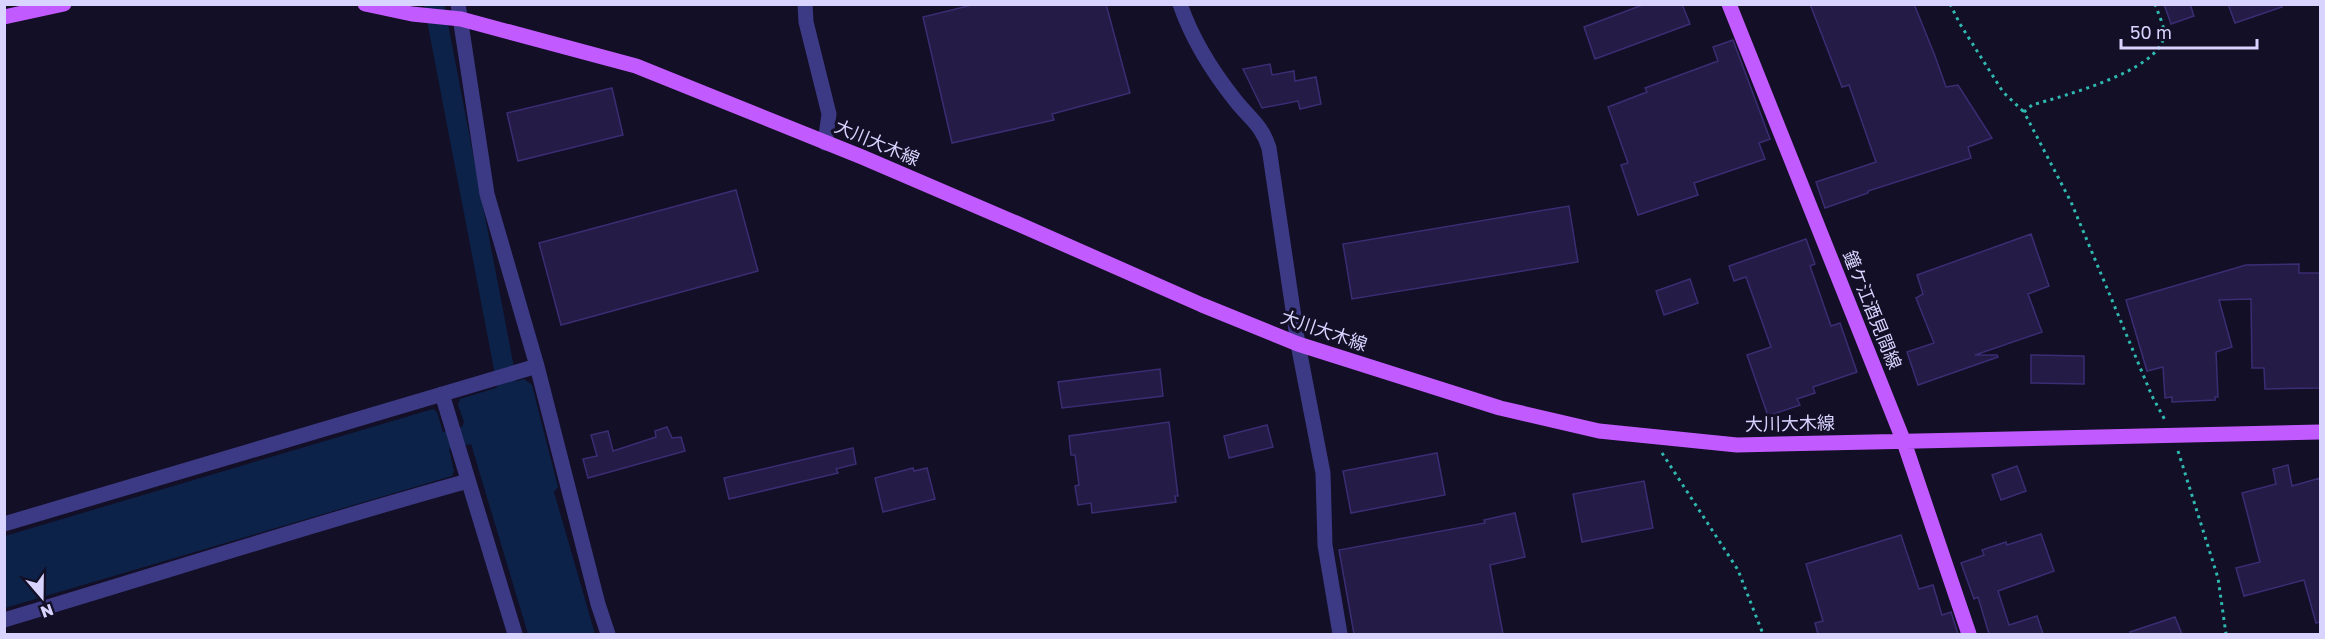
<svg xmlns="http://www.w3.org/2000/svg" width="2325" height="639" viewBox="0 0 2325 639" font-family="'Golos Text','Noto Sans JP',sans-serif">
<rect width="100%" height="100%" fill="#130f26"/>
<path fill="#0c2248" d="M 524,379 L 532,385 L 558,487 L 554,492 L 595,634 L 528,634 L 471,444 L 449,449 L 454,471 L 452,476 L 5,608 L 5,536 L 433,409 L 437,412 L 443,432 L 462,427 L 464,422 L 458,405 L 460,399 Z"/>
<g fill="none" stroke-linecap="round" stroke-linejoin="round">
<path stroke="#0c2248" stroke-width="20" d="M 434,4 L 512,410"/>
</g>
<path fill="#241b47" stroke="#3b2d73" stroke-width="1.5" d="M 976,4 L 1106,4 L 1130,93 L 1052,114 L 1054,120 L 952,143 L 923,17 Z
M 1645,4 L 1682,4 L 1690,24 L 1595,59 L 1584,27 Z
M 1810,4 L 1914,4 L 1935,56 L 1946,87 L 1958,85 L 1992,138 L 1968,147 L 1971,158 L 1868,191 L 1868,193 L 1825,208 L 1816,182 L 1876,162 L 1849,85 L 1842,87 Z
M 2164,4 L 2190,4 L 2194,16 L 2171,24 Z
M 2228,4 L 2282,4 L 2282,7 L 2235,23 Z
M 1733,40 L 1770,139 L 1759,143 L 1765,159 L 1694,183 L 1698,195 L 1638,215 L 1621,165 L 1628,163 L 1608,107 L 1647,92 L 1645,88 L 1718,61 L 1713,47 Z
M 1270,64 L 1272,75 L 1294,71 L 1295,81 L 1316,77 L 1321,104 L 1300,109 L 1298,101 L 1262,108 L 1243,69 Z
M 612,88 L 623,135 L 518,161 L 507,113 Z
M 736,190 L 758,271 L 561,325 L 539,243 Z
M 1569,206 L 1578,262 L 1352,299 L 1343,244 Z
M 2031,234 L 2049,286 L 2028,294 L 2042,332 L 1975,355 L 1997,355 L 1998,357 L 1918,385 L 1907,352 L 1934,343 L 1916,298 L 1923,294 L 1917,275 Z
M 1806,239 L 1815,264 L 1810,266 L 1831,326 L 1840,323 L 1857,372 L 1813,387 L 1815,393 L 1797,399 L 1800,405 L 1768,416 L 1747,355 L 1771,347 L 1746,277 L 1734,281 L 1729,266 Z
M 2299,264 L 2299,273 L 2320,273 L 2320,388 L 2265,389 L 2264,368 L 2252,368 L 2251,299 L 2219,300 L 2232,347 L 2216,352 L 2218,397 L 2215,397 L 2215,400 L 2172,402 L 2172,397 L 2165,398 L 2163,367 L 2147,371 L 2126,300 L 2246,265 Z
M 1690,279 L 1698,303 L 1664,315 L 1656,291 Z
M 2031,355 L 2084,356 L 2084,384 L 2031,383 Z
M 1160,369 L 1163,396 L 1062,408 L 1058,382 Z
M 1169,422 L 1178,496 L 1175,496 L 1176,502 L 1092,513 L 1091,503 L 1078,505 L 1075,486 L 1079,485 L 1075,455 L 1071,455 L 1069,436 Z
M 1267,425 L 1273,447 L 1229,458 L 1224,436 Z
M 667,427 L 672,438 L 681,437 L 685,451 L 588,478 L 583,459 L 597,456 L 591,435 L 608,431 L 613,451 L 656,437 L 655,431 Z
M 853,448 L 856,464 L 836,469 L 838,473 L 729,499 L 724,478 Z
M 1437,453 L 1445,495 L 1351,513 L 1343,471 Z
M 2288,465 L 2292,486 L 2320,478 L 2320,622 L 2316,623 L 2304,580 L 2244,596 L 2236,568 L 2260,562 L 2242,493 L 2276,484 L 2273,469 Z
M 2017,466 L 2026,491 L 2001,500 L 1992,475 Z
M 913,468 L 914,471 L 927,468 L 935,499 L 883,512 L 875,478 Z
M 1644,481 L 1653,528 L 1582,542 L 1573,494 Z
M 1515,513 L 1525,557 L 1490,565 L 1503,634 L 1354,634 L 1339,550 L 1485,523 L 1484,520 Z
M 2041,534 L 2054,571 L 1998,591 L 2009,625 L 2037,616 L 2043,634 L 1989,634 L 1978,597 L 1974,599 L 1961,563 L 1984,555 L 1982,550 L 2006,542 L 2007,545 Z
M 1901,535 L 1919,589 L 1933,585 L 1942,615 L 1951,612 L 1958,634 L 1818,634 L 1815,623 L 1823,621 L 1806,564 Z
M 2175,617 L 2182,634 L 2131,634 L 2130,632 Z"/>
<g fill="none" stroke-linecap="round" stroke-linejoin="round">
<path stroke="#2fb8b0" stroke-width="3" stroke-dasharray="3 4.5" stroke-linecap="butt" d="M 1950,4 L 1960,24 L 2003,92 L 2024,112
M 2155,4 C 2158,13 2165,27 2164,36 C 2159,71 2063,96 2032,105 L 2024,112 L 2071,202 L 2152,396 L 2165,420
M 2178,451 L 2218,578 L 2226,634
M 1662,453 L 1738,570 L 1763,634"/>
<path stroke="#3d3a85" stroke-width="15" d="M 458,4 L 487,194 L 537,366 L 598,604 L 608,634
M 805,4 L 806,22 L 829,114 L 825,143
M 1180,4 C 1192,39 1212,71 1235,100 C 1250,119 1262,125 1269,148 L 1298,344 L 1323,473 L 1325,545 L 1340,634
M 442,394 L 515,634
M 4,524 L 537,366
M 4,620 C 159,574 312,524 468,481"/>
<path stroke="#c25bff" stroke-width="15" d="M 365,4 L 412,14 L 461,19 L 636,66 L 862,157 L 1016,223 L 1202,305 L 1298,344 L 1500,408 L 1599,431 L 1737,445 L 2320,432
M 1729,4 L 1904,442 L 1969,634
M 4,17 L 64,4"/>
</g>
<g text-anchor="middle" stroke-width="6" stroke-linejoin="round" paint-order="stroke">
<g font-size="18" fill="#d9d4ff" stroke="#130f26">
<text transform="translate(877 143) rotate(23)" y="6">大川大木線</text>
<text transform="translate(1872 310) rotate(68)" y="6">鐘ケ江酒見間線</text>
<text transform="translate(1324 331) rotate(19)" y="6">大川大木線</text>
<text transform="translate(1790 424) rotate(-1)" y="6">大川大木線</text>
</g>
</g>
<rect width="2325" height="639" fill="none" stroke="#d9d4ff" stroke-width="12"/>
<g transform="translate(42 597) rotate(160)" stroke="#130f26" stroke-width="4.5" paint-order="stroke">
<path d="M0-4.5L10 22L0 15L-10 22Z" fill="#d9d4ff"/>
<text y="-9" font-size="16" font-weight="bold" text-anchor="middle" fill="#d9d4ff">N</text>
</g>
<path d="M2121 39v9h136v-9" fill="none" stroke="#d9d4ff" stroke-width="3"/>
<text x="2130" y="39" font-size="18" fill="#d9d4ff" stroke="#130f26" stroke-width="4.5" paint-order="stroke">50 m</text>
</svg>
